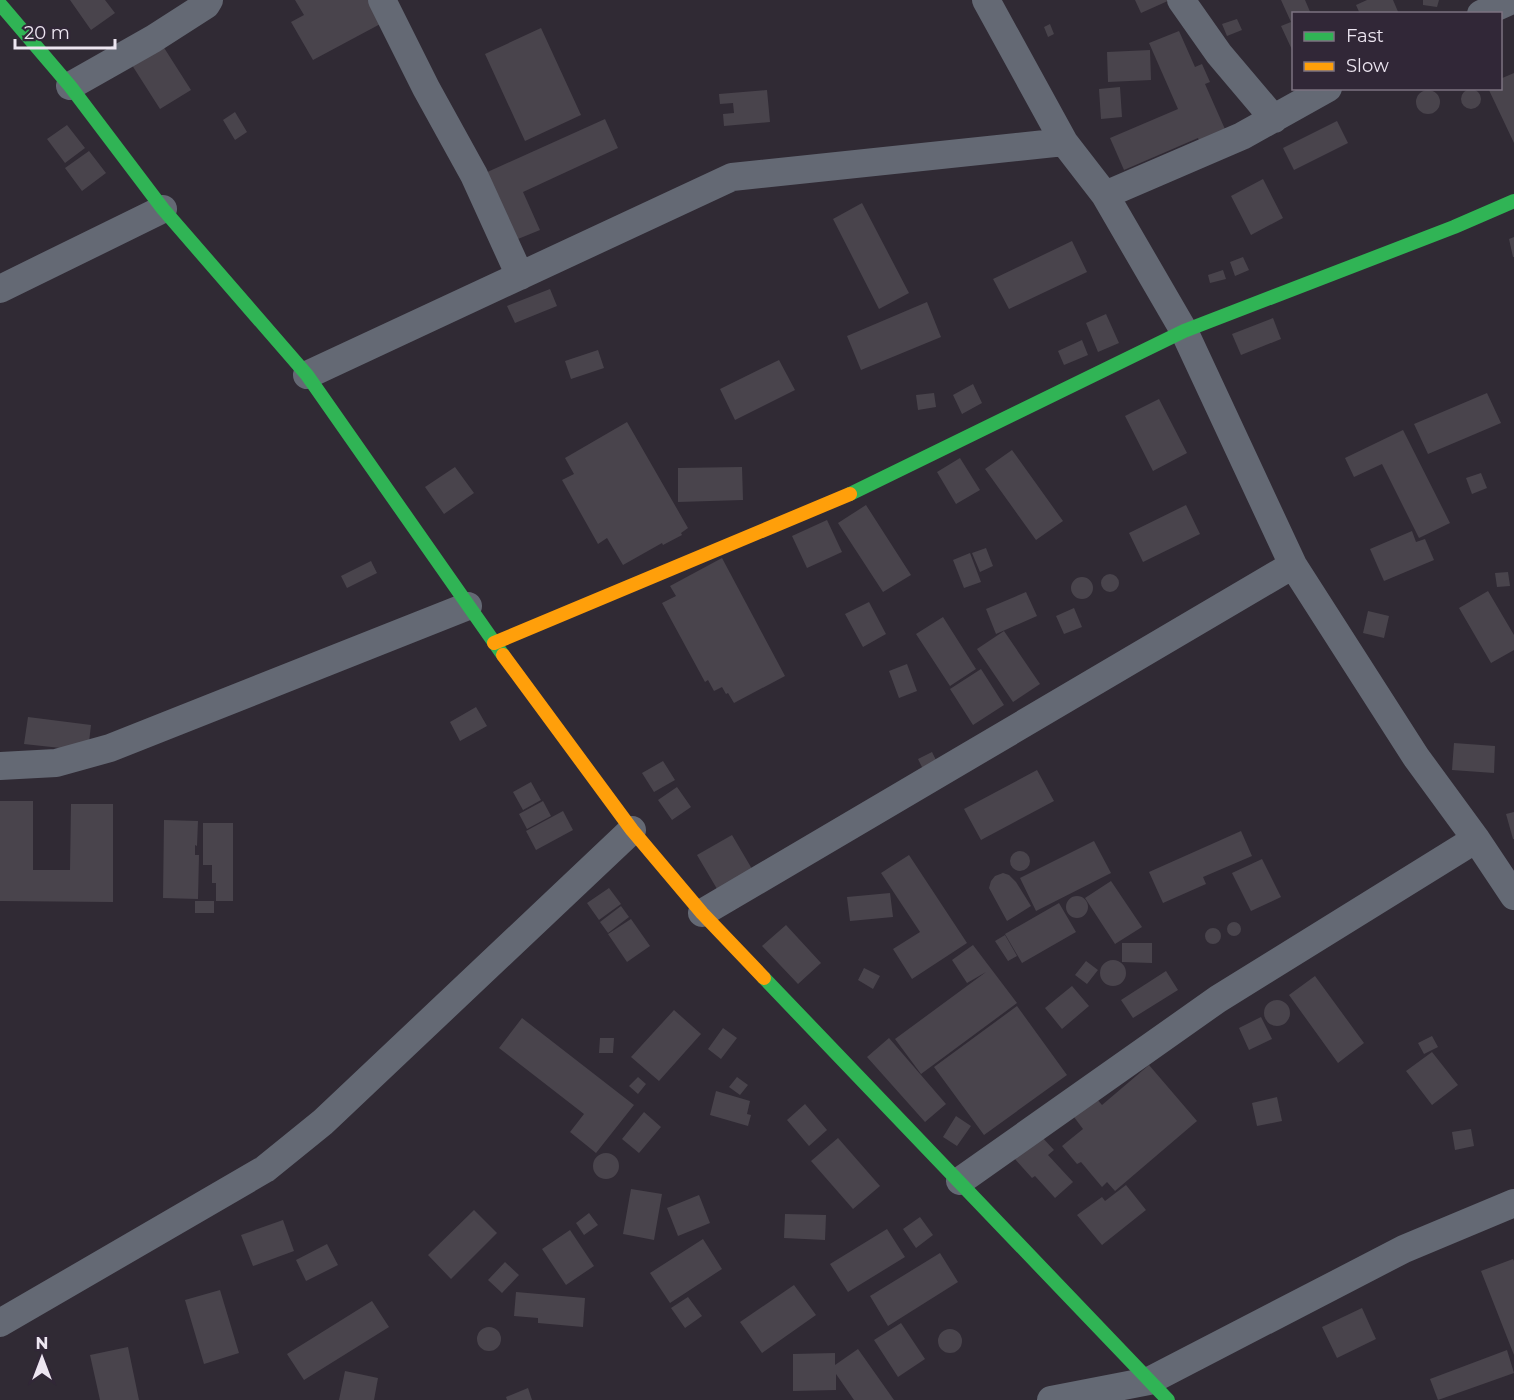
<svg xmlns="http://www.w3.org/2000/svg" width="1514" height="1400" viewBox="0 0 1514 1400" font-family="Montserrat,sans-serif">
<rect width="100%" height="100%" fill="#302a34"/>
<path fill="#49444c" d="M 70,0 L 105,0 L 115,13 L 91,30 Z
M 295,0 L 372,0 L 384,22 L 313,60 L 291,22 L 304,15 Z
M 1135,0 L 1170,0 L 1141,13 Z
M 1281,0 L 1305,0 L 1311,14 L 1294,14 L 1294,54 L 1281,26 L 1291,22 Z
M 1367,0 L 1393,0 L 1399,14 L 1360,14 L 1356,5 Z
M 1423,0 L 1439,0 L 1437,7 L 1423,5 Z
M 1237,19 L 1242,30 L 1227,36 L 1222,24 Z
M 1050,24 L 1054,34 L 1048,37 L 1044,27 Z
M 541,28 L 581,115 L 525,141 L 485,54 Z
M 1179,31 L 1195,67 L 1202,64 L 1210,82 L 1205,84 L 1228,136 L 1202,147 L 1198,138 L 1124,170 L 1110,138 L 1178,109 L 1149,43 Z
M 161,43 L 191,90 L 160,109 L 130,62 Z
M 1150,50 L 1151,80 L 1108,82 L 1107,52 Z
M 1514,73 L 1514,143 L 1488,88 L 1500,88 L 1500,79 Z
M 1120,87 L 1122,117 L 1101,119 L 1099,89 Z
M1461 99a10 10 0 1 1 20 0a10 10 0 1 1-20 0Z
M 767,90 L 770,122 L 724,126 L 723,114 L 734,113 L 733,103 L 720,104 L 719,94 Z
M1416 102a12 12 0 1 1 24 0a12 12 0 1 1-24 0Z
M 235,112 L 247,132 L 235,140 L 223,120 Z
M 605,119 L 618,148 L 523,192 L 540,230 L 513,241 L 483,174 Z
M 1337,121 L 1348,143 L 1294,170 L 1283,148 Z
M 67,125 L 85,148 L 65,163 L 47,139 Z
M 89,151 L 106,173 L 82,191 L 65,168 Z
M 1263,179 L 1283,218 L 1251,235 L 1231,196 Z
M 862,203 L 909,293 L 879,309 L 833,219 Z
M 1514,237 L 1514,257 L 1513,257 L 1509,239 Z
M 1072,241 L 1087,272 L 1009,309 L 993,279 Z
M 1243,257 L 1249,270 L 1235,276 L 1230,262 Z
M 1223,270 L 1226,279 L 1210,283 L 1208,275 Z
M 550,289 L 557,306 L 515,323 L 507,306 Z
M 927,302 L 941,337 L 861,370 L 847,336 Z
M 1106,314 L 1119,343 L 1098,352 L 1086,323 Z
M 1273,318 L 1281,339 L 1241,355 L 1232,334 Z
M 1082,340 L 1088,355 L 1064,365 L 1058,351 Z
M 598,350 L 604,368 L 571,379 L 565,361 Z
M 779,360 L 795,390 L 735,420 L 720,389 Z
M 973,384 L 982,403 L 962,414 L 953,395 Z
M 934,393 L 936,407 L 918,410 L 916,395 Z
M 1487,393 L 1501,423 L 1428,454 L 1414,424 Z
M 1159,399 L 1187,453 L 1153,471 L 1125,416 Z
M 627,422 L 688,528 L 681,533 L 682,535 L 663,545 L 662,543 L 623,565 L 607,538 L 598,544 L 562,480 L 574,474 L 565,458 Z
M 1403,430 L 1450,523 L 1419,538 L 1382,464 L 1354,477 L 1345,458 Z
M 1012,450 L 1063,521 L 1036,540 L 985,469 Z
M 960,458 L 980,490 L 956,504 L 937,472 Z
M 455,467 L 474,493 L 444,514 L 425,487 Z
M 742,467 L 743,500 L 678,502 L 678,468 Z
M 1481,473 L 1487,488 L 1472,494 L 1466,478 Z
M 866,505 L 911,575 L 883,592 L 838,523 Z
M 1186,505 L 1200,534 L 1143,562 L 1129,533 Z
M 827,520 L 842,552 L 807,568 L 792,536 Z
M 1412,531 L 1416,542 L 1425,539 L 1434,560 L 1384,581 L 1370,549 Z
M 986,548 L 993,566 L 980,572 L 972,553 Z
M 970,553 L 981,582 L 964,588 L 953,560 Z
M 722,558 L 785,676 L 734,703 L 728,693 L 726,694 L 722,687 L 714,691 L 708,680 L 705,682 L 662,603 L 676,596 L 670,586 Z
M 371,561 L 377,573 L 347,588 L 341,576 Z
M 1508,572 L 1510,586 L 1497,587 L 1495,573 Z
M1101 583a9 9 0 1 1 18 0a9 9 0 1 1-18 0Z
M1071 588a11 11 0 1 1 22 0a11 11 0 1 1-22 0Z
M 1488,591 L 1514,635 L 1514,650 L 1491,663 L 1459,608 Z
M 1026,592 L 1037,616 L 996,634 L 986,609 Z
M 869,602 L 886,634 L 863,647 L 845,614 Z
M 1074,608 L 1082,627 L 1064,634 L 1056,616 Z
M 1368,611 L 1389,616 L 1384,638 L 1363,633 Z
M 943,617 L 976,669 L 950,686 L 916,634 Z
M 1004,631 L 1040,684 L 1013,702 L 977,649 Z
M 907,664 L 917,691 L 899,698 L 889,671 Z
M 981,669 L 1004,705 L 973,725 L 950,689 Z
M 476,707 L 487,726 L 460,741 L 450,722 Z
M 28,717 L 91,725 L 88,751 L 24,744 Z
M 1454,743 L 1495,746 L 1494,773 L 1452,770 Z
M 932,752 L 941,770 L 927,777 L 918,759 Z
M 663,761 L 675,780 L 654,792 L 642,773 Z
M 1037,770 L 1054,801 L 981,840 L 964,809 Z
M 531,782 L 541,800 L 523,810 L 513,792 Z
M 677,787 L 691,807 L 672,820 L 658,800 Z
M 0,801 L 33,801 L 33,870 L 70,870 L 71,804 L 113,804 L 113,902 L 0,901 Z
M 543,801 L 551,816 L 527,829 L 519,814 Z
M 563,811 L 573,830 L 536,850 L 526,831 Z
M 1514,812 L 1514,839 L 1513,839 L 1506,814 Z
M 164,820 L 198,821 L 197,846 L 195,845 L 195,855 L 199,855 L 198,899 L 163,898 Z
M 203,823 L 233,823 L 233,901 L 216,901 L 216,883 L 212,883 L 212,865 L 203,865 Z
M 1241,831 L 1252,856 L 1203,877 L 1206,884 L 1163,903 L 1149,872 Z
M 732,835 L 755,874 L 720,894 L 697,855 Z
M 1094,841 L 1111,873 L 1036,911 L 1020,878 Z
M1010 861a10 10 0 1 1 20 0a10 10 0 1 1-20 0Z
M 909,855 L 967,943 L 912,979 L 893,949 L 920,932 L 881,873 Z
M 1262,859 L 1281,897 L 1251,911 L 1232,873 Z
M 1003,873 L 1009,875 L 1016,882 L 1031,906 L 1007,921 L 989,888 L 991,881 L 995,876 Z
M 1111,881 L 1142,927 L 1115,944 L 1085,898 Z
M 609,888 L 621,904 L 599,920 L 587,903 Z
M 890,893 L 893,917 L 850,921 L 847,897 Z
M1066 907a11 11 0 1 1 22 0a11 11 0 1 1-22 0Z
M 195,901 L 214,901 L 214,913 L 195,913 Z
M 1059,903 L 1076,932 L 1022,963 L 1005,934 Z
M 621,906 L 629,917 L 608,933 L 600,922 Z
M 631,919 L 650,946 L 627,962 L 608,934 Z
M1227 929a7 7 0 1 1 14 0a7 7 0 1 1-14 0Z
M 786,925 L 821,963 L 798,984 L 762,946 Z
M1205 936a8 8 0 1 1 16 0a8 8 0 1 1-16 0Z
M 1005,935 L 1017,956 L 1008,961 L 995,941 Z
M 1122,943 L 1152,943 L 1152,963 L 1122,962 Z
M 973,945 L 1017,1003 L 921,1074 L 895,1039 L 986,972 L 967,983 L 952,960 Z
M1100 973a13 13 0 1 1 26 0a13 13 0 1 1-26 0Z
M 1086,961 L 1098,970 L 1087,984 L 1075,975 Z
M 864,968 L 880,976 L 873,989 L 858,980 Z
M 1166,971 L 1178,990 L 1133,1018 L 1121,1000 Z
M 1315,976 L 1364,1043 L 1338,1063 L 1289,995 Z
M 1072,986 L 1089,1006 L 1062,1029 L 1045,1008 Z
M1264 1013a13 13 0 1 1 26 0a13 13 0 1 1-26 0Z
M 1017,1006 L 1067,1075 L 984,1135 L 934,1067 Z
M 674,1010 L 701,1034 L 659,1081 L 631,1057 Z
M 1261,1017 L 1272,1039 L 1249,1050 L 1239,1028 Z
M 522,1018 L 634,1105 L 596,1153 L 570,1132 L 584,1114 L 499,1048 Z
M 723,1028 L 737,1038 L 721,1059 L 708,1049 Z
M 1432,1036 L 1438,1047 L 1424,1054 L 1418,1043 Z
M 600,1038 L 614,1038 L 613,1053 L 599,1053 Z
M 889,1038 L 946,1104 L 925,1122 L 867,1057 Z
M 1432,1052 L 1458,1085 L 1432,1105 L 1406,1071 Z
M 1149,1065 L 1197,1121 L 1115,1191 L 1107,1182 L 1102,1187 L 1081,1162 L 1077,1164 L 1062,1146 L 1083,1129 L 1074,1117 L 1096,1098 L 1102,1105 Z
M 638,1077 L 646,1084 L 638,1094 L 629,1086 Z
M 737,1077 L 748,1085 L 740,1095 L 729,1087 Z
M 716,1091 L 750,1101 L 747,1114 L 751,1115 L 748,1126 L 710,1115 Z
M 1277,1097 L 1282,1121 L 1257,1126 L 1252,1103 Z
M 805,1104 L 827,1130 L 809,1146 L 787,1120 Z
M 644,1112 L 661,1127 L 639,1153 L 622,1139 Z
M 956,1116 L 971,1126 L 957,1146 L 943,1137 Z
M 1471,1129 L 1474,1146 L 1455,1150 L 1452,1132 Z
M 1040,1135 L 1054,1150 L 1048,1155 L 1073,1182 L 1055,1198 L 1035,1176 L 1032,1178 L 1014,1158 Z
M 838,1138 L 880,1186 L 853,1209 L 811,1161 Z
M593 1166a13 13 0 1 1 26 0a13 13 0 1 1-26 0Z
M 1126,1185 L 1146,1210 L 1102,1245 L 1077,1215 L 1102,1197 L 1105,1201 Z
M 631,1189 L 662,1194 L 654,1240 L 623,1234 Z
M 699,1195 L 710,1223 L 678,1236 L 667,1208 Z
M 474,1210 L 497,1233 L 451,1279 L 428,1255 Z
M 589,1213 L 598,1225 L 584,1235 L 576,1223 Z
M 785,1214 L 826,1215 L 825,1240 L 784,1238 Z
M 920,1217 L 933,1235 L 916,1248 L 903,1229 Z
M 283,1220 L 294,1251 L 253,1266 L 241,1235 Z
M 887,1229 L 905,1257 L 848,1292 L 830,1264 Z
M 570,1230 L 594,1266 L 566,1285 L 542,1249 Z
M 703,1239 L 722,1269 L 670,1303 L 650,1273 Z
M 327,1244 L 338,1265 L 306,1281 L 296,1260 Z
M 940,1253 L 958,1282 L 888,1326 L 870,1296 Z
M 1513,1259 L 1514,1261 L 1514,1355 L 1481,1271 Z
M 505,1262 L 519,1275 L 502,1293 L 488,1280 Z
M 794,1285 L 816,1315 L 762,1353 L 740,1322 Z
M 220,1290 L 239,1353 L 204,1364 L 185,1300 Z
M 516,1292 L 585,1298 L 583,1327 L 538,1323 L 538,1318 L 514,1316 Z
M 688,1297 L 702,1316 L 685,1328 L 671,1308 Z
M 372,1301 L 389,1327 L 304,1380 L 287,1354 Z
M 1362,1308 L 1376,1339 L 1337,1358 L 1322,1327 Z
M 901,1323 L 925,1359 L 898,1377 L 874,1340 Z
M477 1339a12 12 0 1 1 24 0a12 12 0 1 1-24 0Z
M938 1341a12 12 0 1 1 24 0a12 12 0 1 1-24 0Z
M 128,1347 L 139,1400 L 100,1400 L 90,1355 Z
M 858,1349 L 894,1400 L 854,1400 L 836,1374 L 836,1390 L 793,1391 L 793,1354 L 835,1353 L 835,1365 Z
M 1507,1350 L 1514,1373 L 1438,1400 L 1430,1379 Z
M 345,1371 L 378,1378 L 374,1400 L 339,1400 Z
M 528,1388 L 532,1400 L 507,1400 L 506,1397 Z"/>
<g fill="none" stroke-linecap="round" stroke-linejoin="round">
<path stroke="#646974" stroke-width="28" d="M 382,0 L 426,88 L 474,175 L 520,276
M 986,0 L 1064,142 L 1105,195 L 1184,331 L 1293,565 L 1416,757 L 1476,839 L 1514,896
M 1181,0 L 1219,54 L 1274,119
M 1481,14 L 1512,0
M 70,86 L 153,39 L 206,5 L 209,0
M 1105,195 L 1242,136 L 1328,88
M 0,289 L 163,209
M 307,375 L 732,177 L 1064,142
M 0,766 L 56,763 L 110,748 L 468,606
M 702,913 L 1293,565
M 960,1181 L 1218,999 L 1476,839
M 0,1323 L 265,1169 L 323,1122 L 632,830
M 1051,1400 L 1149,1381 L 1404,1249 L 1514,1203"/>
<path stroke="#30b455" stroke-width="14" d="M 0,4 L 70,86 L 163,209 L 307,375 L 503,655
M 850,494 L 1184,331 L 1454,227 L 1514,201
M 764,978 L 1168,1400"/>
<path stroke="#ff9f0a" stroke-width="14" d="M 494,643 L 850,494
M 503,655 L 632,830 L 702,913 L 764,978"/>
</g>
<rect x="1292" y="12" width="210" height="78" fill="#312737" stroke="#7c7381" stroke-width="1.5"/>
<rect x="1304" y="32" width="30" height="9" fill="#30b455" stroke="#7c7381" stroke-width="1.5"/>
<text x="1346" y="42" font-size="18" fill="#ede6f1">Fast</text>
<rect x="1304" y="62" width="30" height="9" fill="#ff9f0a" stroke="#7c7381" stroke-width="1.5"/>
<text x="1346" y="72" font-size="18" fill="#ede6f1">Slow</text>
<g transform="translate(42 1358)" stroke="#312737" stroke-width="4.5" paint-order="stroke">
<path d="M0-4.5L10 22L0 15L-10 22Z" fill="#ede6f1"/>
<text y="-9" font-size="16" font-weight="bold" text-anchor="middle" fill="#ede6f1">N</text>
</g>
<path d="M15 39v9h100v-9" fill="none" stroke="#ede6f1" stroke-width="3"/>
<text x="24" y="39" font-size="18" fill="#ede6f1" stroke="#312737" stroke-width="4.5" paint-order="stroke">20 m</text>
</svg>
